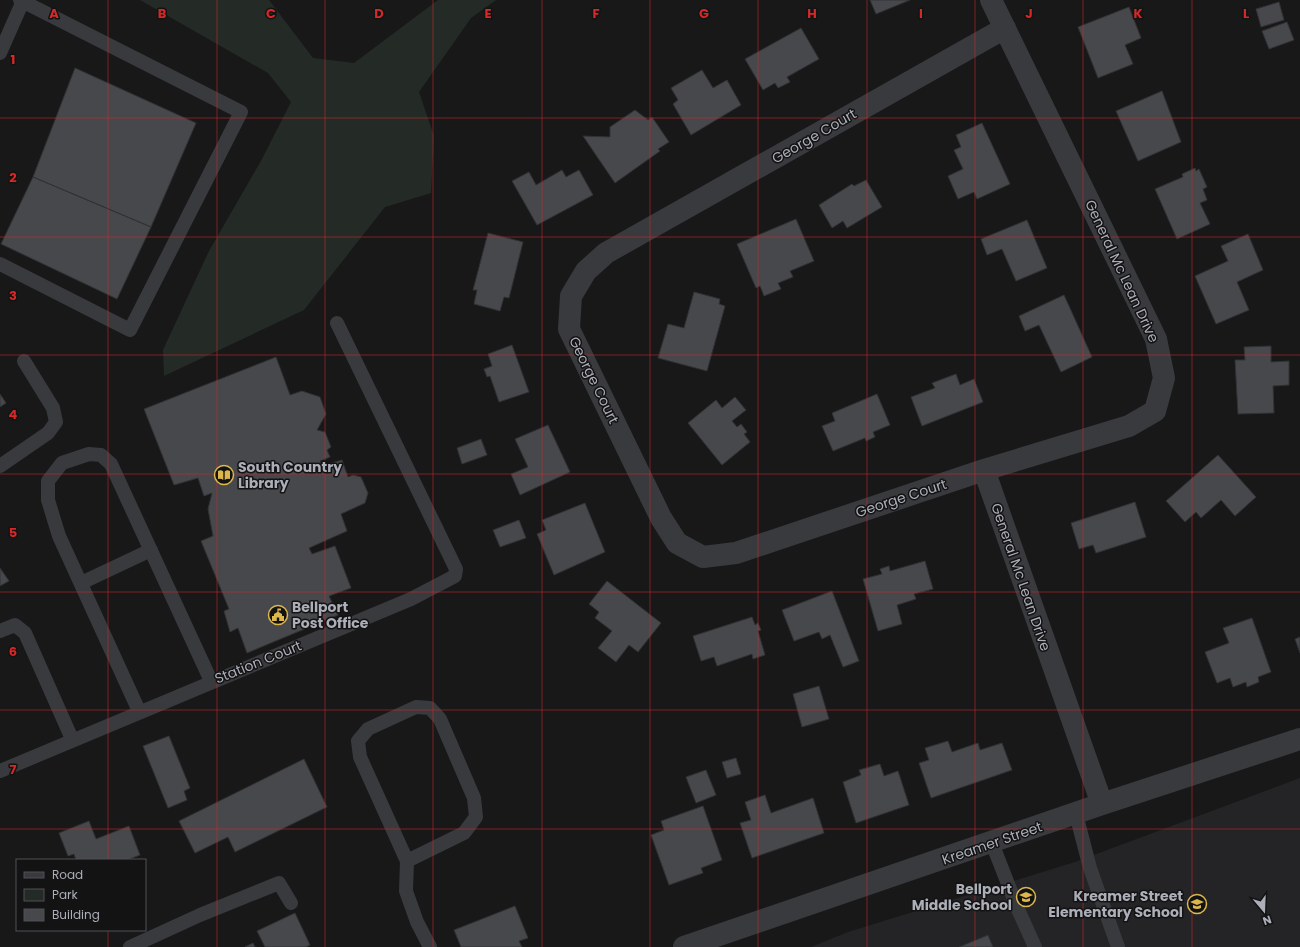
<svg xmlns="http://www.w3.org/2000/svg" width="1300" height="947" viewBox="0 0 1300 947" font-family="Poppins,sans-serif">
<rect width="100%" height="100%" fill="#181819"/>
<path fill="#242426" d="M 1300,778 L 1300,947 L 811,947 L 848,932 L 1075,862 Z"/>
<path fill="#242b26" d="M 140,0 L 269,0 L 313,58 L 354,63 L 438,0 L 496,0 L 471,18 L 419,92 L 434,136 L 431,193 L 385,207 L 304,310 L 164,376 L 163,350 L 209,251 L 262,159 L 291,102 L 268,73 Z"/>
<path fill="#47484c" stroke="#323235" d="M 870,0 L 910,0 L 876,14 Z
M 1279,2 L 1284,20 L 1261,27 L 1256,9 Z
M 1129,7 L 1141,38 L 1125,45 L 1133,64 L 1098,78 L 1078,27 Z
M 1287,22 L 1294,40 L 1269,49 L 1262,31 Z
M 801,28 L 819,59 L 787,77 L 790,82 L 778,88 L 775,83 L 763,90 L 745,59 Z
M 75,68 L 196,123 L 151,227 L 33,177 Z
M 702,70 L 713,88 L 727,80 L 741,105 L 691,135 L 673,104 L 678,100 L 671,88 Z
M 1162,91 L 1181,142 L 1138,161 L 1116,111 Z
M 635,110 L 648,120 L 652,117 L 669,142 L 658,149 L 660,151 L 615,183 L 583,136 L 610,137 L 610,127 Z
M 982,123 L 1010,184 L 977,199 L 974,192 L 958,199 L 948,176 L 963,169 L 954,150 L 961,147 L 956,135 Z
M 1195,168 L 1196,171 L 1199,169 L 1207,187 L 1203,189 L 1207,200 L 1200,203 L 1210,224 L 1177,239 L 1155,189 L 1183,177 L 1182,174 Z
M 562,170 L 566,177 L 579,170 L 593,195 L 537,225 L 512,181 L 529,172 L 536,185 Z
M 33,177 L 151,227 L 117,299 L 1,244 Z
M 866,180 L 882,207 L 847,228 L 843,221 L 832,228 L 819,205 L 852,184 L 854,186 Z
M 796,219 L 814,261 L 790,271 L 793,277 L 778,283 L 781,289 L 764,296 L 760,286 L 756,288 L 737,244 Z
M 1027,220 L 1047,268 L 1016,281 L 1002,249 L 987,255 L 981,239 Z
M 488,233 L 523,242 L 509,298 L 504,297 L 500,311 L 474,304 L 477,290 L 473,290 Z
M 1248,234 L 1263,270 L 1237,282 L 1249,310 L 1216,324 L 1195,276 L 1228,261 L 1221,246 Z
M 694,292 L 720,299 L 719,304 L 725,306 L 707,371 L 658,358 L 668,324 L 684,328 Z
M 1064,295 L 1092,357 L 1061,372 L 1039,325 L 1025,331 L 1019,316 Z
M 512,345 L 529,392 L 499,402 L 490,376 L 487,377 L 484,369 L 492,366 L 488,354 Z
M 1271,346 L 1271,362 L 1289,361 L 1289,385 L 1273,386 L 1274,413 L 1238,414 L 1235,360 L 1245,360 L 1244,347 Z
M 276,357 L 290,395 L 302,391 L 320,397 L 326,414 L 317,430 L 325,432 L 331,447 L 327,450 L 330,457 L 320,461 L 321,466 L 342,460 L 348,477 L 353,475 L 361,477 L 368,493 L 365,503 L 341,514 L 347,531 L 309,548 L 312,554 L 335,546 L 351,588 L 329,596 L 338,615 L 247,653 L 238,628 L 230,632 L 224,611 L 229,609 L 201,541 L 213,536 L 208,509 L 212,493 L 204,496 L 198,478 L 174,485 L 144,409 Z
M 956,374 L 960,385 L 974,379 L 983,402 L 922,426 L 911,397 L 935,388 L 932,383 Z
M 0,394 L 6,403 L 0,407 Z
M 877,394 L 890,425 L 873,432 L 875,437 L 866,441 L 865,438 L 833,451 L 822,426 L 835,421 L 832,413 Z
M 735,397 L 746,410 L 732,421 L 737,427 L 741,424 L 747,432 L 744,434 L 750,442 L 722,465 L 688,423 L 716,400 L 722,408 Z
M 548,425 L 570,472 L 520,495 L 511,474 L 528,467 L 515,439 Z
M 481,439 L 487,455 L 462,464 L 457,448 Z
M 1218,455 L 1256,497 L 1235,516 L 1221,500 L 1201,518 L 1196,512 L 1185,522 L 1166,501 Z
M 1135,502 L 1146,537 L 1096,553 L 1093,545 L 1079,549 L 1071,523 Z
M 585,503 L 605,552 L 554,575 L 537,534 L 546,530 L 542,520 Z
M 519,520 L 526,538 L 500,547 L 493,530 Z
M 925,561 L 933,589 L 914,594 L 916,599 L 897,605 L 902,624 L 878,631 L 863,579 L 882,574 L 880,569 L 889,566 L 890,571 Z
M 0,568 L 9,581 L 0,586 Z
M 607,581 L 661,623 L 638,652 L 629,645 L 616,662 L 598,648 L 612,631 L 595,618 L 599,612 L 589,604 Z
M 832,591 L 859,661 L 843,667 L 830,635 L 822,639 L 819,632 L 794,641 L 782,610 Z
M 752,617 L 755,625 L 758,623 L 761,630 L 758,631 L 765,655 L 753,659 L 752,654 L 717,666 L 714,657 L 701,661 L 693,636 Z
M 1252,618 L 1271,672 L 1258,677 L 1259,682 L 1247,687 L 1246,682 L 1233,687 L 1230,678 L 1217,683 L 1205,652 L 1229,643 L 1223,628 Z
M 1300,637 L 1300,653 L 1295,639 Z
M 819,686 L 829,719 L 802,727 L 793,694 Z
M 169,736 L 190,788 L 184,791 L 187,800 L 168,808 L 143,746 Z
M 948,741 L 952,752 L 978,743 L 980,750 L 1002,743 L 1012,770 L 931,798 L 919,763 L 929,760 L 925,748 Z
M 736,758 L 741,774 L 727,778 L 722,762 Z
M 304,759 L 327,807 L 235,852 L 228,837 L 195,853 L 179,821 Z
M 880,764 L 884,776 L 898,771 L 909,805 L 856,823 L 843,782 L 861,775 L 859,770 Z
M 706,770 L 716,795 L 696,803 L 686,777 Z
M 765,795 L 771,813 L 813,798 L 824,833 L 752,858 L 740,823 L 751,820 L 745,802 Z
M 703,806 L 722,860 L 701,868 L 703,873 L 669,885 L 651,835 L 664,830 L 661,821 Z
M 89,821 L 96,839 L 129,826 L 140,855 L 127,860 L 76,860 L 74,854 L 68,856 L 59,833 Z
M 515,906 L 528,938 L 519,941 L 522,947 L 461,947 L 454,930 Z
M 295,913 L 310,945 L 306,947 L 265,947 L 257,931 Z
M 988,935 L 993,947 L 959,947 Z
M 253,943 L 255,947 L 245,947 Z"/>
<g fill="none" stroke-linecap="round" stroke-linejoin="round">
<path stroke="#393a3e" stroke-width="14" d="M 0,53 L 23,1
M 0,264 L 130,330 L 241,112 L 20,0
M 0,466 L 48,433 L 56,422 L 53,408 L 24,361
M 81,583 L 151,550
M 0,631 L 15,625 L 25,633 L 72,739
M 139,711 L 59,536 L 48,500 L 48,481 L 62,463 L 89,454 L 101,455 L 111,464 L 211,681
M 0,771 L 411,599 L 455,576 L 456,569 L 337,323
M 1076,814 L 1090,868 L 1118,947
M 992,843 L 1017,907 L 1035,947
M 407,861 L 464,833 L 476,817 L 474,798 L 440,719 L 430,708 L 416,707 L 368,729 L 358,741 L 360,757 L 407,861 L 406,891 L 417,922 L 430,947
M 130,947 L 200,915 L 279,883 L 291,903"/>
<path stroke="#393a3e" stroke-width="22" d="M 991,0 L 1156,339 L 1164,378 L 1155,411 L 1129,426 L 984,470 L 736,553 L 703,557 L 677,543 L 661,518 L 569,329 L 571,296 L 586,271 L 606,253 L 1005,28
M 984,470 L 1102,804
M 684,947 L 1102,804 L 1300,739"/>
</g>
<path fill="none" stroke="#d62828" stroke-width="1" stroke-opacity="0.55" d="M 108,0 L 108,860M 217,0 L 217,947M 325,0 L 325,947M 433,0 L 433,947M 542,0 L 542,947M 650,0 L 650,947M 758,0 L 758,947M 867,0 L 867,947M 975,0 L 975,947M 1083,0 L 1083,947M 1192,0 L 1192,947M 0,118 L 1300,118M 0,237 L 1300,237M 0,355 L 1300,355M 0,474 L 1300,474M 0,592 L 1300,592M 0,710 L 1300,710M 0,829 L 1300,829M 108,930 L 108,947"/>
<defs>
<symbol id="library-ring" viewBox="-11 -11 22 22"><circle r="9.5" fill="#131314" stroke="#ddb74c" stroke-width="1.5"/><path d="M-6-4Q-3-5.5-.7-3.5V5Q-3 3-6 4ZM6-4Q3-5.5 .7-3.5V5Q3 3 6 4Z" fill="#ddb74c"/></symbol>
<symbol id="civic-ring" viewBox="-11 -11 22 22"><circle r="9.5" fill="#131314" stroke="#ddb74c" stroke-width="1.5"/><path d="M-.6-6.5H3V-4.5H.6V-3L4-1V1h2V6H-6V1h2V-1L-.6-3ZM-1.2 2.5V6h2.4V2.5Z" fill="#ddb74c"/></symbol>
<symbol id="school-ring" viewBox="-11 -11 22 22"><circle r="9.5" fill="#131314" stroke="#ddb74c" stroke-width="1.5"/><path d="M0-5L7-2L0 1L-7-2ZM-4 1L0 2.5L4 1V4Q0 6-4 4Z" fill="#ddb74c"/></symbol>
</defs>
<g fill-rule="evenodd">
<use href="#library-ring" x="213" y="464" width="22" height="22"/>
<use href="#civic-ring" x="267" y="604" width="22" height="22"/>
<use href="#school-ring" x="1015" y="886" width="22" height="22"/>
<use href="#school-ring" x="1186" y="893" width="22" height="22"/>
</g>
<g text-anchor="middle" stroke-width="3" stroke-linejoin="round" paint-order="stroke">
<g font-size="14" fill="#acaeb8" stroke="#131314">
<text transform="translate(814 136) rotate(-30)" y="5">George Court</text>
<text transform="translate(1122 271) rotate(65)" y="5">General Mc Lean Drive</text>
<text transform="translate(594 380) rotate(64)" y="5">George Court</text>
<text transform="translate(901 498) rotate(-18)" y="5">George Court</text>
<text transform="translate(1021 577) rotate(71)" y="5">General Mc Lean Drive</text>
<text transform="translate(258 662) rotate(-22)" y="5">Station Court</text>
<text transform="translate(992 843) rotate(-19)" y="5">Kreamer Street</text>
</g>
<g font-size="14" font-weight="bold" fill="#acaeb8" stroke="#131314" text-anchor="start">
<text x="238" y="472">South Country<tspan x="238" dy="16">Library</tspan></text>
<text x="292" y="612">Bellport<tspan x="292" dy="16">Post Office</tspan></text>
<text x="1012" y="894" text-anchor="end">Bellport<tspan x="1012" dy="16">Middle School</tspan></text>
<text x="1183" y="901" text-anchor="end">Kreamer Street<tspan x="1183" dy="16">Elementary School</tspan></text>
</g>
</g>
<g font-size="13" text-anchor="middle" font-weight="bold" fill="#d62828" stroke="#131314" stroke-width="3" stroke-linejoin="round" paint-order="stroke">
<text x="54" y="18">A</text>
<text x="162" y="18">B</text>
<text x="271" y="18">C</text>
<text x="379" y="18">D</text>
<text x="488" y="18">E</text>
<text x="596" y="18">F</text>
<text x="704" y="18">G</text>
<text x="812" y="18">H</text>
<text x="921" y="18">I</text>
<text x="1029" y="18">J</text>
<text x="1138" y="18">K</text>
<text x="1246" y="18">L</text>
<text x="13" y="64">1</text>
<text x="13" y="182">2</text>
<text x="13" y="300">3</text>
<text x="13" y="419">4</text>
<text x="13" y="537">5</text>
<text x="13" y="656">6</text>
<text x="13" y="774">7</text>
</g>
<rect x="16" y="859" width="130" height="72" fill="#131314" stroke="#505156"/>
<rect x="24" y="872" width="20" height="6" fill="#393a3e" stroke="#505156"/>
<text x="52" y="879" font-size="12" fill="#acaeb8">Road</text>
<rect x="24" y="889" width="20" height="12" fill="#242b26" stroke="#505156"/>
<text x="52" y="899" font-size="12" fill="#acaeb8">Park</text>
<rect x="24" y="909" width="20" height="12" fill="#47484c" stroke="#505156"/>
<text x="52" y="919" font-size="12" fill="#acaeb8">Building</text>
<g transform="translate(1264 911) rotate(161)" stroke="#131314" stroke-width="3" paint-order="stroke">
<path d="M0-3L7 15L0 10L-7 15Z" fill="#acaeb8"/>
<text y="-6" font-size="11" font-weight="bold" text-anchor="middle" fill="#acaeb8">N</text>
</g>
</svg>
